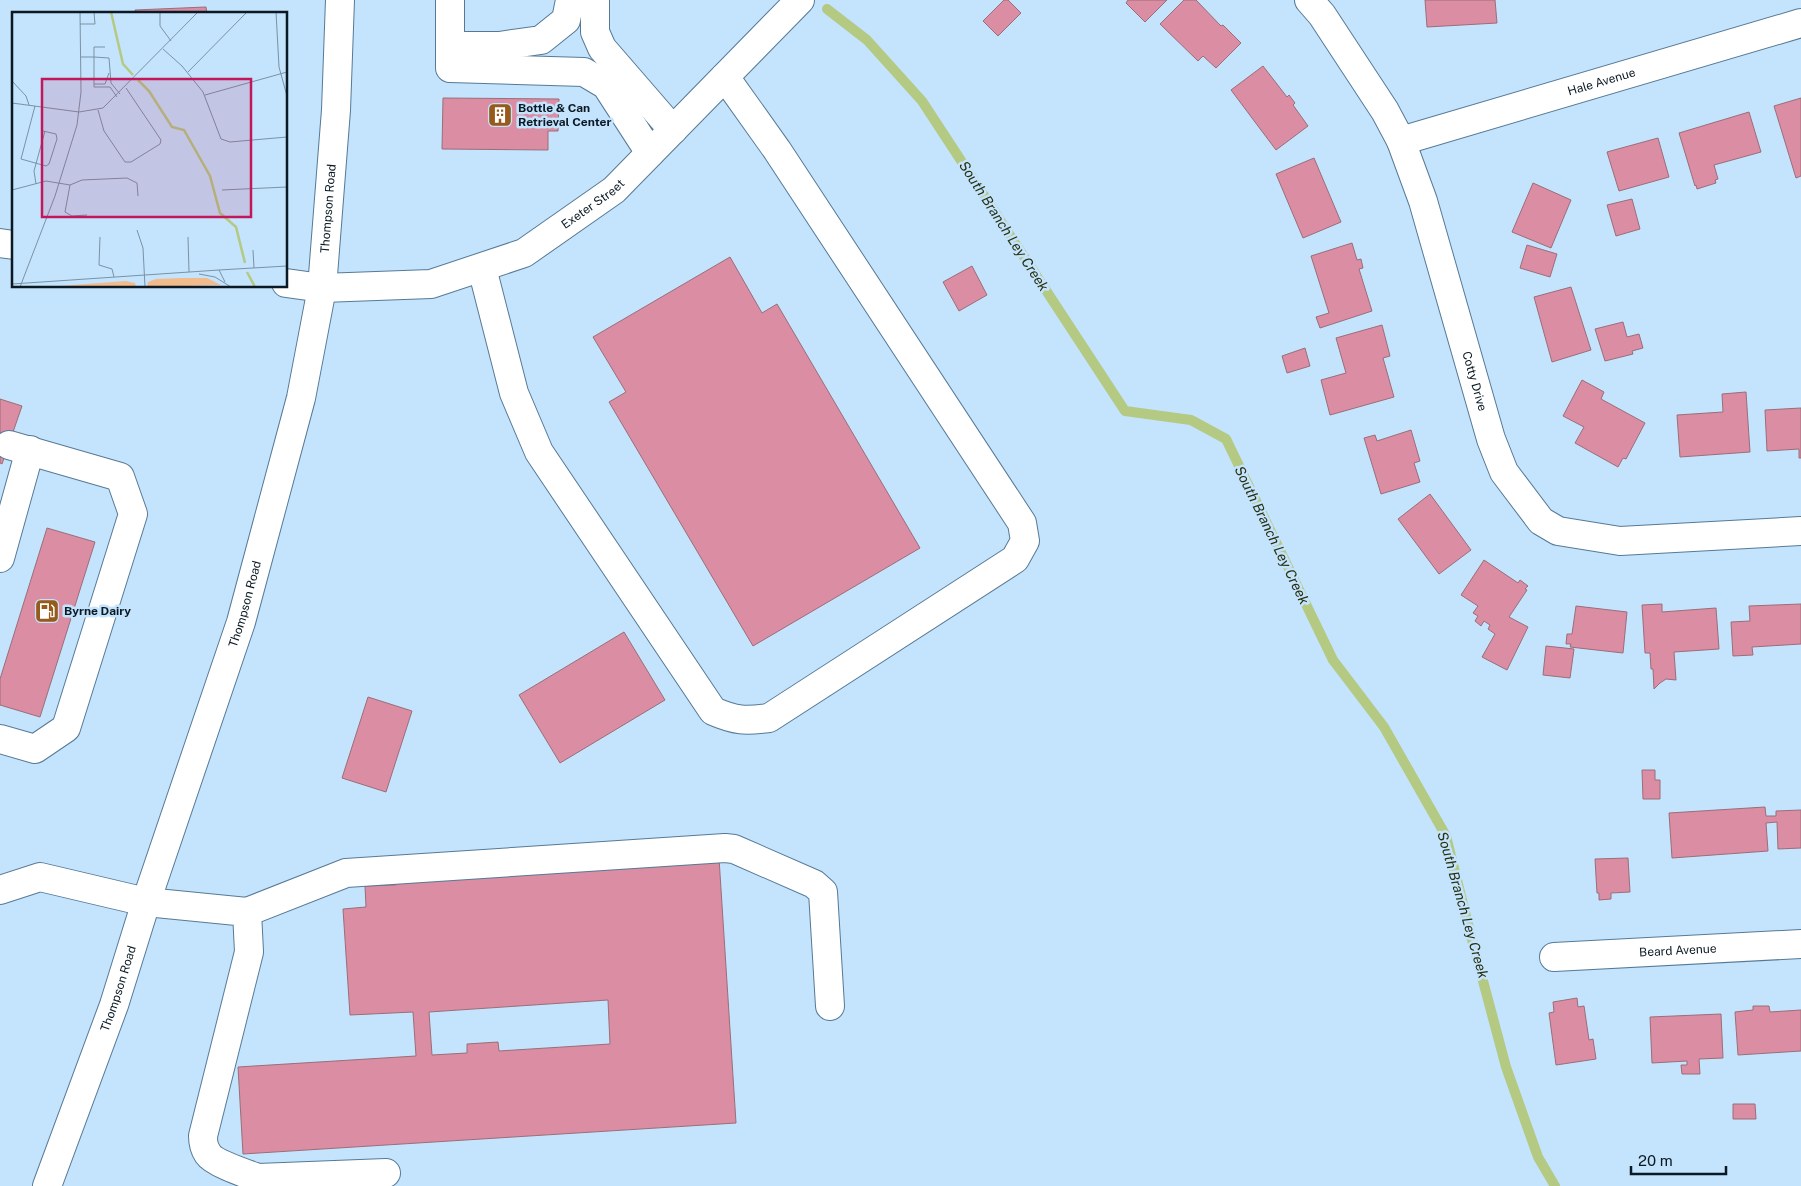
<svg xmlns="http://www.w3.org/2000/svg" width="1801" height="1186" viewBox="0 0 1801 1186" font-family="'Public Sans',sans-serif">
<rect width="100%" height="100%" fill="#c4e3fc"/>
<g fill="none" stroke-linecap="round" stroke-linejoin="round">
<path stroke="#b4c982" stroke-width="10" d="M 827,9 L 867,40 L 922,101 L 1125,411 L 1191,420 L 1226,439 L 1333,660 L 1384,727 L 1446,836 L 1471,936 L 1506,1067 L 1538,1157 L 1555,1186"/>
</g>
<path fill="#da8da3" stroke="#9a6e79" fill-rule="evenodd" d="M 1004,0 L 1008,0 L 1021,13 L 998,36 L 983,21 Z
M 1128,0 L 1167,0 L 1145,22 L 1126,3 Z
M 1184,0 L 1196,0 L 1221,26 L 1223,25 L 1241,43 L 1216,68 L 1203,56 L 1198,61 L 1160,24 Z
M 1425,0 L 1495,0 L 1497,23 L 1427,27 Z
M 206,7 L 207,14 L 135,14 L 135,10 Z
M 1263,66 L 1287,97 L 1289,95 L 1295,103 L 1293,105 L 1308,126 L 1276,150 L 1231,90 Z
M 443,98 L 559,99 L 558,131 L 548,131 L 548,150 L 442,149 Z
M 1801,98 L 1801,176 L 1796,178 L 1774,106 Z
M 1749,112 L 1761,152 L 1714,165 L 1718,179 L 1715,180 L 1716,183 L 1697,189 L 1696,185 L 1695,186 L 1679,133 Z
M 1658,138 L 1669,177 L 1619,191 L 1607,152 Z
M 1314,158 L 1341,222 L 1303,238 L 1276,174 Z
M 1533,183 L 1571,200 L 1551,248 L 1512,232 Z
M 1632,199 L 1640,229 L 1616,236 L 1607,205 Z
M 1352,243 L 1357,260 L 1361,259 L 1363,268 L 1359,269 L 1372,311 L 1320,328 L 1316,317 L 1329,313 L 1311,256 Z
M 1527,245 L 1557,254 L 1550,277 L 1520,268 Z
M 730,257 L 762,313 L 777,304 L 920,548 L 753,646 L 609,402 L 626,392 L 593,337 Z
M 972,266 L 987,295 L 959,311 L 943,282 Z
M 1571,287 L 1591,350 L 1552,362 L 1534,297 Z
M 1623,322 L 1627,337 L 1639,334 L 1643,348 L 1632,351 L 1633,354 L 1605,361 L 1595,329 Z
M 1382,325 L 1390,356 L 1383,358 L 1394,397 L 1330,415 L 1321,380 L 1346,373 L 1336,338 Z
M 1305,348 L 1310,366 L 1287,373 L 1282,356 Z
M 1582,380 L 1604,392 L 1601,399 L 1645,423 L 1626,459 L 1623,458 L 1618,467 L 1575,443 L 1584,427 L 1563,416 Z
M 1746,392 L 1750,452 L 1680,457 L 1677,415 L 1723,412 L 1722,394 Z
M 0,399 L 22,406 L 2,464 L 0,463 Z
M 1801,408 L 1801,458 L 1799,458 L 1799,449 L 1767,451 L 1765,410 Z
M 1411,430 L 1420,461 L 1414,463 L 1420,482 L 1381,494 L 1364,438 L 1375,435 L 1377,441 Z
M 1430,494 L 1471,550 L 1439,574 L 1398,519 Z
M 47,528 L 95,542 L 40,717 L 0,705 L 0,679 Z
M 1484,560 L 1518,583 L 1520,580 L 1528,586 L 1525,589 L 1527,590 L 1509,617 L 1528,627 L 1507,670 L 1482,657 L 1495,634 L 1488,629 L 1490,625 L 1484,621 L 1481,626 L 1475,621 L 1478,616 L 1473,613 L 1478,606 L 1461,595 Z
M 1662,604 L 1662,612 L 1716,608 L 1719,649 L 1674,652 L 1676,680 L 1666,679 L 1660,683 L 1654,689 L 1653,669 L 1651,669 L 1650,653 L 1645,653 L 1642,605 Z
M 1801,604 L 1801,644 L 1752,647 L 1753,655 L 1733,656 L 1731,622 L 1750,621 L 1749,606 Z
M 1576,606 L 1627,612 L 1623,653 L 1570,647 L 1571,644 L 1566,644 L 1567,634 L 1572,634 Z
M 624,632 L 665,700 L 560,763 L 519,695 Z
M 1546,646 L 1574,649 L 1570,678 L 1543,675 Z
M 368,697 L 412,711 L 386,792 L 342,778 Z
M 1642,770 L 1655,770 L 1655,780 L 1660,780 L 1660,799 L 1643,799 Z
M 1765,807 L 1766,816 L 1776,816 L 1776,811 L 1801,810 L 1801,848 L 1778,849 L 1777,822 L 1766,823 L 1768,851 L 1672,858 L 1669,813 Z
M 719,858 L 736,1123 L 243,1154 L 238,1067 L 416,1056 L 413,1012 L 350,1015 L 343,909 L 366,907 L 365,886 L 396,885 L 396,878 ZM 608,1000 L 610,1044 L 499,1051 L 498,1042 L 467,1044 L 467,1053 L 432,1055 L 429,1012 Z
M 1628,858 L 1630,892 L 1611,893 L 1611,899 L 1599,900 L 1599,893 L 1597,893 L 1595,859 Z
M 1577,998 L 1578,1007 L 1584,1006 L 1589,1040 L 1593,1039 L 1596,1059 L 1556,1065 L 1549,1013 L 1554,1012 L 1553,1002 Z
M 1753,1006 L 1769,1006 L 1770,1012 L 1801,1010 L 1801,1051 L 1738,1055 L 1735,1012 L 1753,1010 Z
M 1721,1014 L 1723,1058 L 1699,1059 L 1700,1074 L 1682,1074 L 1681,1065 L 1687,1065 L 1687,1061 L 1652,1063 L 1650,1017 Z
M 1733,1104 L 1755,1104 L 1756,1119 L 1733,1119 Z"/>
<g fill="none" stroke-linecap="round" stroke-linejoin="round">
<defs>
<g id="minor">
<path d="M 450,0 L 450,68 L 584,72 L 606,85 L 650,153"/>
<path d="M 595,0 L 595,32 L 602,48 L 673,130"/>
<path id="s1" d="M 1309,0 L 1322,15 L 1385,111 L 1401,141 L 1423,201 L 1491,439 L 1504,472 L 1541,521 L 1558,531 L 1620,541 L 1801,531"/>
<path d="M 450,46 L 499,46 L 541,40 L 566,20 L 570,0"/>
<path id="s2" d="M 1401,141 L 1801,23"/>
<path d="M 0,243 L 14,245"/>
<path d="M 482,268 L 514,393 L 539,452 L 713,711 C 736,721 745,721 769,718 L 1015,559 L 1025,541 L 1022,523 L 777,150 L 725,77"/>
<path id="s3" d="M 286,283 L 322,288 L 431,284 L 524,253 L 614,190 L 800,0"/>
<path d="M 0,558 L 30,450"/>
<path d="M 0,739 L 35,749 L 66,728 L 133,514 L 120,477 L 9,445"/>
<path d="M 0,890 L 40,877 L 146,902 L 247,912 L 249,952 L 203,1136 C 203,1144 204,1148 208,1154 C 214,1163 247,1174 258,1178 L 386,1173"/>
<path d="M 247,912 L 346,873 L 725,848 L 734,849 L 814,884 L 823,892 L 830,1006"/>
<path id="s4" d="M 1554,957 L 1801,944"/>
</g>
<g id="major">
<path id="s5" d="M 47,1186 L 114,1005 L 146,902 L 241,622 L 301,398 L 322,288 L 336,110 L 340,0"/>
</g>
</defs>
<use href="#minor" stroke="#567a96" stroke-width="30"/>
<use href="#major" stroke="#567a96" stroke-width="30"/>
<use href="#minor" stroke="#fff" stroke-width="28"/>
<use href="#major" stroke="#fff" stroke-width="28"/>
</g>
<defs>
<symbol id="building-square" viewBox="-11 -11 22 22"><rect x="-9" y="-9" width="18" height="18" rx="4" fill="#965a1b" stroke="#c4e3fc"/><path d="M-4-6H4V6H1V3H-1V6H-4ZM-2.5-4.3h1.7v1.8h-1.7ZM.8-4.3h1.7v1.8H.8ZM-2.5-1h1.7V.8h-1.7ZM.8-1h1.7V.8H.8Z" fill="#fff"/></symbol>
<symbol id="fuel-square" viewBox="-11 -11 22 22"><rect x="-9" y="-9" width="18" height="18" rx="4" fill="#965a1b" stroke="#c4e3fc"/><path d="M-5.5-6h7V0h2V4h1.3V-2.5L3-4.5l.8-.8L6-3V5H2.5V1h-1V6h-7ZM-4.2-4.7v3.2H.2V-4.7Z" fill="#fff"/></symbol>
</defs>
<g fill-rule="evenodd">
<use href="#building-square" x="486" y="101" width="28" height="28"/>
<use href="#fuel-square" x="33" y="597" width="28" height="28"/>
</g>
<g text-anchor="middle" stroke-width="5" stroke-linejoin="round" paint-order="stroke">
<g font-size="12" fill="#0a1923" stroke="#c4e3fc">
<text dy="4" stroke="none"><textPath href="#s2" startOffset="209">Hale Avenue</textPath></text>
<text dy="4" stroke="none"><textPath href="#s3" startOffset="328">Exeter Street</textPath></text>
<text dy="4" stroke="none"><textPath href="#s5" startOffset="1020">Thompson Road</textPath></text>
<text dy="4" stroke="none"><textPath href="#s1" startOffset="420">Cotty Drive</textPath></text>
<text dy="4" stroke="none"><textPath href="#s5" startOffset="615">Thompson Road</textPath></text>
<text dy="4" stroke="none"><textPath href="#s4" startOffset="124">Beard Avenue</textPath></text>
<text dy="4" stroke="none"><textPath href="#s5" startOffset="210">Thompson Road</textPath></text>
</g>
<g font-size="12" font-weight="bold" fill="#0a1923" stroke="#c4e3fc" text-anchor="start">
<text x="518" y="112">Bottle &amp; Can<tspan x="518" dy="14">Retrieval Center</tspan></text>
<text x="64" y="615">Byrne Dairy</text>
</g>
<g font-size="14" font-style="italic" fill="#283011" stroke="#c4e3fc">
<text transform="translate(1004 226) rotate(57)" y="5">South Branch Ley Creek</text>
<text transform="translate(1272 535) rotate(64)" y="5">South Branch Ley Creek</text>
<text transform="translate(1463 905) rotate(74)" y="5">South Branch Ley Creek</text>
</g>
</g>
<g transform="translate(12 12)">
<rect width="275" height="275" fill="#c4e3fc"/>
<path d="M 169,266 L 195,266 L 209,273 L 135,275 L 136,270 L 144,267 ZM 114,269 L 123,271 L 124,275 L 34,275 Z" fill="#f2bb8c"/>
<path fill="none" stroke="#b4c982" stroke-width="2.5" d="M 99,0 L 111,52 L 121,63M 126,68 L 137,79 L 160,115 L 172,118 L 198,164 L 208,201 L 224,215 L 233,251M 235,260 L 243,275"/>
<path fill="none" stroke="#7a92a5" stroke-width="1" d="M 148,0 L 148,14 L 159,29M 264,0 L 267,55 L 275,84M 68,12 L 83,12 L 82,0M 93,35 L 82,35 L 82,45 L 97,46 L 99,71 L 108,82M 151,37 L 170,54 L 191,80 L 209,127 L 218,130 L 275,125M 69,45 L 82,45 L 82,75 L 98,75 L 105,85M 176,60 L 235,0M 0,69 L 14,84 L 17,93M 82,72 L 93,72 L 97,61M 193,83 L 275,60M 0,91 L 67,100 L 91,96 L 186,0M 23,94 L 9,147 L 34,154 L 37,152 L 45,127 L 44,122 L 31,119M 86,98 L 92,119 L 113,150 L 119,150 L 148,132 L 149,128 L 114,76M 24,172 L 22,159 L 33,119M 58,173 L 70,168 L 115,166 L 125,171 L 126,184M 0,178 L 34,169 L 58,173 L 53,200 L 60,204 L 75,203M 210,178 L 275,175M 125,218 L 131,236 L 133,275M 88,225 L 87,253 L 100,257 L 102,265M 176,225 L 177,260M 241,238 L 242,256M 207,258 L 275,254M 187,262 L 203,265 L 219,275M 0,272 L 207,258 L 213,270M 8,275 L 43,184 L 65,113 L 69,80 L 68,0"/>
<path fill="#c2185b" fill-opacity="0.15" stroke="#c2185b" stroke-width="2.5" d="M 30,67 L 239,67 L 239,205 L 30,205 Z"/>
<rect width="275" height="275" fill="none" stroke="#0a1923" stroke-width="2.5"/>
</g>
<path d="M1631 1166v8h95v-8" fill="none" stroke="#0a1923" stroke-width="2.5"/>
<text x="1638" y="1166" font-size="15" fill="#0a1923" stroke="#c4e3fc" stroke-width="4" paint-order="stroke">20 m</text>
</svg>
